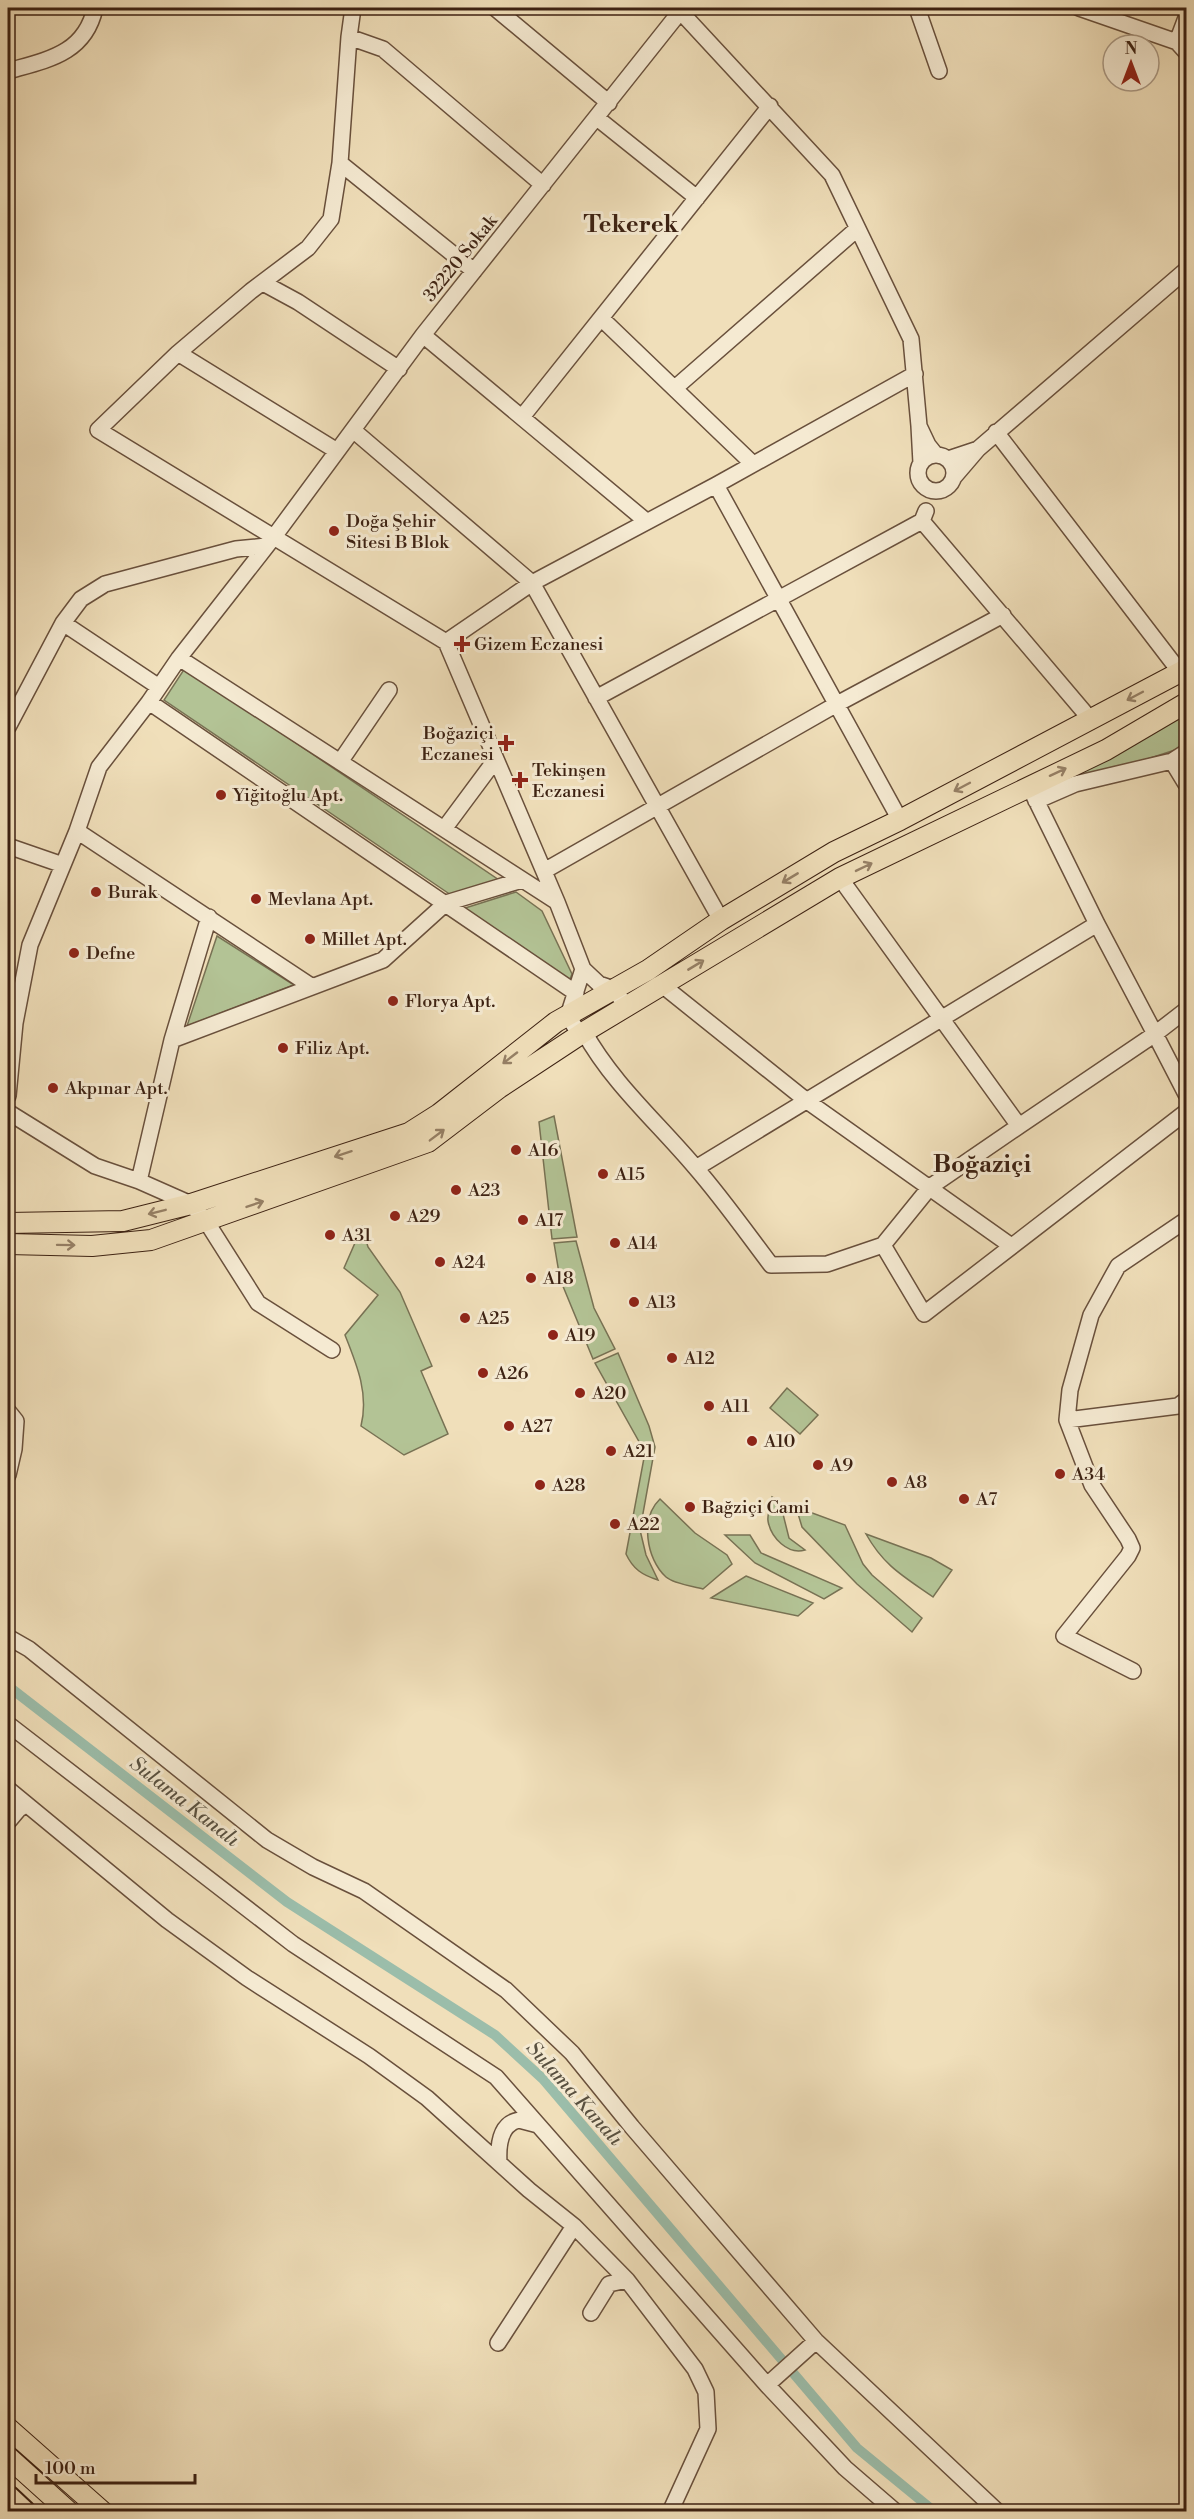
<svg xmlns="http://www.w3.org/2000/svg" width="1194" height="2519" viewBox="0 0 1194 2519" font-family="'Libre Bodoni',serif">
<rect width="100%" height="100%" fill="#f0dfba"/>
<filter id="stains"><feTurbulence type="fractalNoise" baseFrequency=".00333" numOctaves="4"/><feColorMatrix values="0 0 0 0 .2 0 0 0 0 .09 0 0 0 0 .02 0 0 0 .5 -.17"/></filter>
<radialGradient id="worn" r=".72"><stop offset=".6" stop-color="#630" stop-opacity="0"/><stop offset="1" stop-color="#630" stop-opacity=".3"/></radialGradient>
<path fill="#b3c395" stroke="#787254" stroke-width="1.5" d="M 185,668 L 499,880 L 451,895 L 164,700 Z
M 1186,711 L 1186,744 L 1175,750 L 1101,774 L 1073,774 Z
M 516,892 L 542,911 L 572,974 L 569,982 L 462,909 Z
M 217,936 L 294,985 L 187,1026 Z
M 554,1116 L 577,1237 L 552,1239 L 539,1122 Z
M 362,1227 L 368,1247 L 400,1292 L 432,1366 L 421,1371 L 448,1434 L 404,1455 L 361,1426 C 369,1394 357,1365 345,1335 L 378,1295 L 344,1268 Z
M 576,1241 L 594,1308 L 615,1349 L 593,1359 L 560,1279 L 554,1243 Z
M 618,1353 L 649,1426 L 655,1447 L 640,1530 L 646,1555 L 658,1580 C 642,1575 633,1569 626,1554 L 644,1458 L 642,1447 L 595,1363 Z
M 787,1388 L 818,1415 L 800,1434 L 770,1408 Z
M 772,1497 L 780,1502 L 789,1538 L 805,1550 C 788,1555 771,1538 768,1521 C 767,1514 771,1504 772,1497 Z
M 660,1499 L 695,1533 L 727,1555 L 732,1564 L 703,1589 C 692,1586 674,1584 666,1577 C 646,1559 640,1518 660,1499 Z
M 796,1507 L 845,1525 L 863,1564 L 872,1575 L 922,1618 L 912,1632 L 857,1584 L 802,1527 Z
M 866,1534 L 931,1558 L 952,1570 L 933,1597 C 903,1576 884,1566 866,1534 Z
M 725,1535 L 750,1535 L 761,1553 L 842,1588 L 824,1599 L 755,1563 Z
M 746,1576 L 813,1603 L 798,1616 L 711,1598 Z"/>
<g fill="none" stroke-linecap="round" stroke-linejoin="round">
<path stroke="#9bbdaa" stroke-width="10" d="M 8,1686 L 287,1902 L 495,2035 L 543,2079 L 857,2448 L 935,2512"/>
<defs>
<path id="minor" d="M 353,8 L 349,37 L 340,163 L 331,219 L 308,248 L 251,291 L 178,353 L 98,430 L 446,642 L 557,902 L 583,969 L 568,1016 L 580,1035
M 495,8 L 609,103
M 917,8 L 939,71
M 1079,8 L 1177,42 L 1186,52
M 679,10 L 832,175 L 911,339 L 919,426
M 349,37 L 383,49 L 543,185
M 1177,42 L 1186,18
M 8,71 C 47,60 85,54 95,8
M 597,118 L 697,198
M 340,163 L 474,271
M 263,283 L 298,302 L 399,369
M 601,318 L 753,464
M 423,335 L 646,521
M 178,353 L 337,451
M 675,388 L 857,229
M 522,417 L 770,106
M 353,430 L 532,583 L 721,920
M 996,432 L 1180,672
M 978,449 L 1186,270
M918 473a18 18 0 1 1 36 0a18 18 0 1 1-36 0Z
M 948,459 L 978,449 L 954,477
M 921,463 L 919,426 L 928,445 L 936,455
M 716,485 L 900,820
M 926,511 L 922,521 L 1091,720
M 63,623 L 159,687
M 446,642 L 532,583 L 716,485 L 915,374
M 179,658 L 557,902
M 596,698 L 922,521
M 149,702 L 576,993
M 8,727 L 63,623 L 81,599 L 105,584 L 236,549 L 266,546
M 1172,761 L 1186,784
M 340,762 L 389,690
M 1029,786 L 1097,924 L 1155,1034 L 1186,1010
M 1036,801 L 1075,784 L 1172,761 L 1186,752
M 444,829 L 496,759
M 77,831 L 311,986
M 8,846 L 63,865
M 544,871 L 837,704 L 1003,615
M 840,878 L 1019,1126 L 1155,1034 L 1186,1094
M 583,969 L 599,984 L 614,989 L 626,1006
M 662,985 L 807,1101 L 1010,1245
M 584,1032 C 613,1084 657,1122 695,1167 C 722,1198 746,1232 771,1265 L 827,1264 L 883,1245
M 172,1040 L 383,960 L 446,903 L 522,880
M 8,1096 L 15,1023 L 30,945 L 77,831 L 99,767 L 149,702 L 179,658 L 273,538 L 423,335 L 683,8
M 8,1112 L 95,1166 L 139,1181 L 191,1204 L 206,1221 L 258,1303 L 332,1350
M 1019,1126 L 930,1187 L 883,1245 L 924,1314 L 1186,1112
M 696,1168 L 1097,924
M 139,1181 L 172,1040 L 209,917
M 8,1411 L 16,1421 L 14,1449 L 8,1475
M 1067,1420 L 1178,1406 L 1186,1400
M 8,1637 L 29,1649 L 267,1840 L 313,1867 L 364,1891 L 506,1990 L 572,2053 L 632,2127 L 816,2341 L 998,2512
M 1133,1671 L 1064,1636 L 1128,1556 L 1132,1548 L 1128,1539 L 1092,1485 L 1067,1420 L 1070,1390 L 1091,1315 L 1118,1266 L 1186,1220
M 8,1724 L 293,1944 L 496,2077 L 767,2385 L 845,2468 L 896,2512
M 8,1789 L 167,1920 L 247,1978 L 369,2056 L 427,2098 L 529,2190 L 574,2226 L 627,2280 L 695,2369 L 706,2392 L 708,2429 L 670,2512
M 8,1822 L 19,1809 L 26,1805
M 499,2163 C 498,2147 499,2124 519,2120 L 538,2125
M 591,2313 L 609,2284 L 627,2280
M 498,2343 L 574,2226
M 767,2385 L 816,2341"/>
<path id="major" d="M 8,1223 L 123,1221 L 191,1204 L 409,1133 L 439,1114 L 556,1022 L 648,970 L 721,920 L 834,852 L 900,820 L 1186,669
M 8,1244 L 92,1246 L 151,1240 L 428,1142 L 499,1088 L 584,1032 L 840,878 L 1106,750 L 1186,703
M 8,2428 L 103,2512
M 8,2457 L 69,2512"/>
<path id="highway" d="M 8,2497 L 24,2512"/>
</defs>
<use href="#minor" stroke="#69503c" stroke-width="18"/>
<use href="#major" stroke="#3c2112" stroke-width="22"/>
<use href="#highway" stroke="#3c2112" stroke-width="26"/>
<use href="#minor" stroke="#f5ead2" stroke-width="15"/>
<use href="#major" stroke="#f0dfba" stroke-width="20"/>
<use href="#highway" stroke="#f0dfba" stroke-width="22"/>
</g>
<defs><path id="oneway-shaft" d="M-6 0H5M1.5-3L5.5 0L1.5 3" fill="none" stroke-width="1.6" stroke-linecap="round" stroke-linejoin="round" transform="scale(1.5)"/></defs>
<g stroke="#968066">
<use href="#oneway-shaft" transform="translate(1135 696) rotate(152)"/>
<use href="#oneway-shaft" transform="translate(1058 772) rotate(-25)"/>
<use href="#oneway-shaft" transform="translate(962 787) rotate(152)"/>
<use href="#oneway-shaft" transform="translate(864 867) rotate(-26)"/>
<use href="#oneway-shaft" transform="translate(790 878) rotate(149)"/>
<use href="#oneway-shaft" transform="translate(696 965) rotate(-31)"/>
<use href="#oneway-shaft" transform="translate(510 1058) rotate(142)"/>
<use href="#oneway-shaft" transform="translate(437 1135) rotate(-37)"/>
<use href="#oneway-shaft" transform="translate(343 1154) rotate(162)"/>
<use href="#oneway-shaft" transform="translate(255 1204) rotate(-19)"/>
<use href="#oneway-shaft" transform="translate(157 1212) rotate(166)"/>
<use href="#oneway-shaft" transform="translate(66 1245) rotate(1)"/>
</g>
<g fill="#8f2418" stroke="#f5ead2" stroke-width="2">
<circle cx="334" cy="531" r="6"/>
<path d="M459 635h6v6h6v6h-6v6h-6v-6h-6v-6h6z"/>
<path d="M503 734h6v6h6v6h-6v6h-6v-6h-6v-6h6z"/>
<path d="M517 771h6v6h6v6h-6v6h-6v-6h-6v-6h6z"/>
<circle cx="221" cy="795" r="6"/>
<circle cx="96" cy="892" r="6"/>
<circle cx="256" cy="899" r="6"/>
<circle cx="310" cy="939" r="6"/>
<circle cx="74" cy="953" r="6"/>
<circle cx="393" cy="1001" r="6"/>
<circle cx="283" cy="1048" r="6"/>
<circle cx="53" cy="1088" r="6"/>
<circle cx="516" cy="1150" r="6"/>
<circle cx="603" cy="1174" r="6"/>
<circle cx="456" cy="1190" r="6"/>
<circle cx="395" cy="1216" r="6"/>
<circle cx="523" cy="1220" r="6"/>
<circle cx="330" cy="1235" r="6"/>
<circle cx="615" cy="1243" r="6"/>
<circle cx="440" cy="1262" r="6"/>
<circle cx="531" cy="1278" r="6"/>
<circle cx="634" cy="1302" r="6"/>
<circle cx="465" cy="1318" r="6"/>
<circle cx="553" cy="1335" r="6"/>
<circle cx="672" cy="1358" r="6"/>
<circle cx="483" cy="1373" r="6"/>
<circle cx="580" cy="1393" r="6"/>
<circle cx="709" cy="1406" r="6"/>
<circle cx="509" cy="1426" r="6"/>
<circle cx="752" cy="1441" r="6"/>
<circle cx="611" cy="1451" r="6"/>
<circle cx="818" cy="1465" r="6"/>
<circle cx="1060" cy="1474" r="6"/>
<circle cx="892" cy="1482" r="6"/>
<circle cx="540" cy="1485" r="6"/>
<circle cx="964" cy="1499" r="6"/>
<circle cx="690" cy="1507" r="6"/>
<circle cx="615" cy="1524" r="6"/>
</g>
<g text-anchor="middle" stroke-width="6" stroke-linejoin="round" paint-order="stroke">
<g font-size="18" fill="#3c2112" stroke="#f5ead2">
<text transform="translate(460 258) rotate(-51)" y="6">32220 Sokak</text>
</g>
<g font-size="18" fill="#3c2112" stroke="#f5ead2" text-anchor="start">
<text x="346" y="527">Doğa Şehir<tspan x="346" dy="21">Sitesi B Blok</tspan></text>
<text x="474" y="650">Gizem Eczanesi</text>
<text x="494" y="739" text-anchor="end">Boğaziçi<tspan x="494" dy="21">Eczanesi</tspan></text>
<text x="532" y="776">Tekinşen<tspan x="532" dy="21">Eczanesi</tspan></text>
<text x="233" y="801">Yiğitoğlu Apt.</text>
<text x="108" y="898">Burak</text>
<text x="268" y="905">Mevlana Apt.</text>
<text x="322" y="945">Millet Apt.</text>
<text x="86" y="959">Defne</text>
<text x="405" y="1007">Florya Apt.</text>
<text x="295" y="1054">Filiz Apt.</text>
<text x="65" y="1094">Akpınar Apt.</text>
<text x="528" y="1156">A16</text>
<text x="615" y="1180">A15</text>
<text x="468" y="1196">A23</text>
<text x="407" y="1222">A29</text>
<text x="535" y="1226">A17</text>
<text x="342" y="1241">A31</text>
<text x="627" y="1249">A14</text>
<text x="452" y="1268">A24</text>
<text x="543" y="1284">A18</text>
<text x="646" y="1308">A13</text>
<text x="477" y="1324">A25</text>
<text x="565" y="1341">A19</text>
<text x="684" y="1364">A12</text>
<text x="495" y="1379">A26</text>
<text x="592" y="1399">A20</text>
<text x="721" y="1412">A11</text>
<text x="521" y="1432">A27</text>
<text x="764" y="1447">A10</text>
<text x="623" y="1457">A21</text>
<text x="830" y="1471">A9</text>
<text x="1072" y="1480">A34</text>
<text x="904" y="1488">A8</text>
<text x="552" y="1491">A28</text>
<text x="976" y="1505">A7</text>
<text x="702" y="1513">Bağziçi Cami</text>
<text x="627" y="1530">A22</text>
</g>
<g font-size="20" font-style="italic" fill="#585040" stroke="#f5ead2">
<text transform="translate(185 1801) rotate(38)" y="7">Sulama Kanalı</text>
<text transform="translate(575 2093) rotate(48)" y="7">Sulama Kanalı</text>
</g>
<g font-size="24" font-weight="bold" fill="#3c2112" stroke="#f5ead2">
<text x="631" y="232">Tekerek</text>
<text x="982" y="1172">Boğaziçi</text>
</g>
</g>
<rect width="1194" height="2519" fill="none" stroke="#f0dfba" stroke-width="30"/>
<rect x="9" y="9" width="1176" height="2501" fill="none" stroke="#3c2112" stroke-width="3"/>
<rect x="15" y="15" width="1164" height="2489" fill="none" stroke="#3c2112" stroke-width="1.5"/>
<g transform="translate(1131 63)"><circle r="28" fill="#f5ead2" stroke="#ab9a85" stroke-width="1.5"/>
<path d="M0-4.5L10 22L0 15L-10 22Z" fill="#8f2418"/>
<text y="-9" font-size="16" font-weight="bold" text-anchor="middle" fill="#3c2112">N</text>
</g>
<path d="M36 2474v9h159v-9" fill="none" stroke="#3c2112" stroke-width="3"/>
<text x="45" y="2474" font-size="18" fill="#3c2112" stroke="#f5ead2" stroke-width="4.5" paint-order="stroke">100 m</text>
<rect width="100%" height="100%" filter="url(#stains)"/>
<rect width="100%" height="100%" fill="url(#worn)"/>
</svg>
